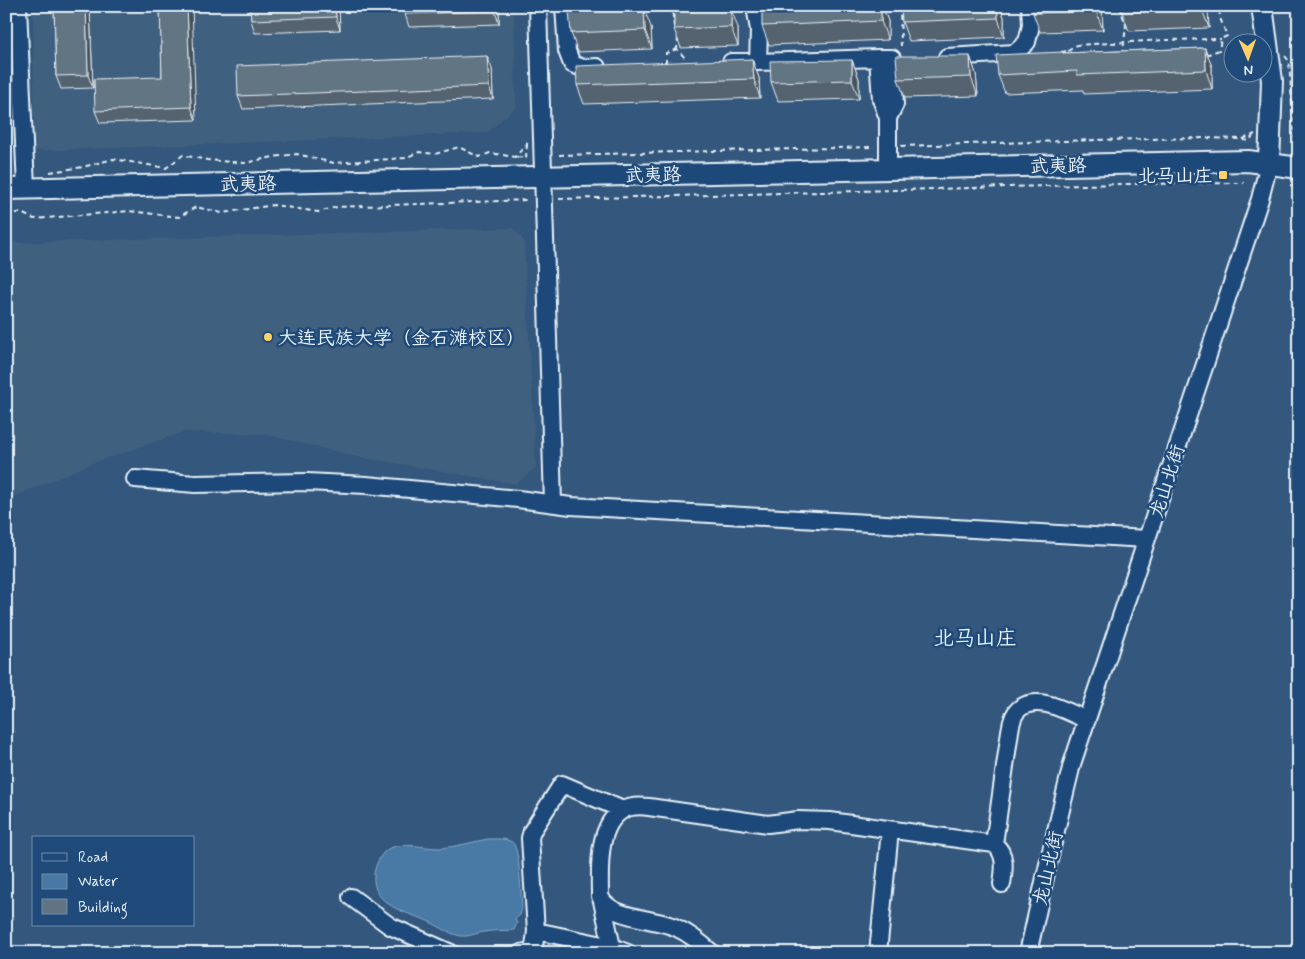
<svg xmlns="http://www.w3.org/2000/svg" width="1305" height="959" viewBox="0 0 1305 959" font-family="Mynerve,'LXGW WenKai TC',sans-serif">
<rect width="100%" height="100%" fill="#33577d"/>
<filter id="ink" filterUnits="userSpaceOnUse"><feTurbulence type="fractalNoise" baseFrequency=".02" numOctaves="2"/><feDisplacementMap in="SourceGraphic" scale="10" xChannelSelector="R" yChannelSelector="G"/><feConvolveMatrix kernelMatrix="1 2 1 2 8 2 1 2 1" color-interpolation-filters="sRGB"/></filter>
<g filter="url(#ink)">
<path fill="#41607f" d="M 33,6 L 514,6 L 516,107 L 487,133 L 34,151 Z
M 513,228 L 524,241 L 536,467 L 516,484 L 358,457 L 264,434 L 184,432 L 93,463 L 6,500 L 6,243 Z"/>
<path fill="#4879a5" stroke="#88a9c6" d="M 488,839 C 496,839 505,838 512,842 C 520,847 521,896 522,908 L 520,915 L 515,919 L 517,923 L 514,930 C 504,931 494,930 484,932 C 476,933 469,937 461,936 C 450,934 440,927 430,922 C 408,912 371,907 374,874 C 375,866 381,851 390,848 C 404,842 424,848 439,848 C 456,847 472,842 488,839 Z"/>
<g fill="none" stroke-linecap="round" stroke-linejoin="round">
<defs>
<path id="minor" d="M 18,6 L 26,188
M 538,6 L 553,503
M 564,6 L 567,51 L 572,64 L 583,68 L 597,67
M 947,57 L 1015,53 L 1027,42 L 1031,25 L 1030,6
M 731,62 L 758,62 L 759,30 L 755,6
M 758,62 L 878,58
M 888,169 L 888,118 L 895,104 L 892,58 L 878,58 L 881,99 L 888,118
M 135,479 L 195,484 L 307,482 L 366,485 L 518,499 L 571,506 L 1147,539
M 994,844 L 1010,731 C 1011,724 1013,714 1019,709 C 1038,693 1069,713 1087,720
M 351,897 L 390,926 L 451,953
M 536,931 L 612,947 L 602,901
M 612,947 L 628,953
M 521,953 L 530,951 L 534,947 L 536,931 L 530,838 L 532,831 L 562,784 L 623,810
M 712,953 C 701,943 690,934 677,928 C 658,918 608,919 600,896 C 600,871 596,825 623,810 C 630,806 641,806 649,807 L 768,824 L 798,820 L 830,821 L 994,844 C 1007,854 1004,870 1002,884
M 878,953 L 890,830
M 1028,953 L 1051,851 L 1072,764 L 1260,199 L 1269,164"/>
<path id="major" d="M 1262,6 L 1272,81 L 1269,164
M 6,189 L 1248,161 L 1299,168"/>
</defs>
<use href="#minor" stroke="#e8f1f8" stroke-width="20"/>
<use href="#major" stroke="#e8f1f8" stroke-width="24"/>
<path stroke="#e8f1f8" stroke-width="2" stroke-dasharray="5 4" stroke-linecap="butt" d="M 690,6 L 693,11
M 900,6 L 901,46
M 1121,6 L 1121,11 L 1126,25 L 1123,53
M 577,9 L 589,10 L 592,11
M 639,9 L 672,6
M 589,10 L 594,6
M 706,11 L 712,6
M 674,27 L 672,7 L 679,6
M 678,37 L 677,49 L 685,58 L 685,64
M 1068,51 L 1077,45 L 1164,40 L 1221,39
M 1061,52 L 1068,51 L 1071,53
M 1206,55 L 1219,50 L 1221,39 L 1227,36 L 1220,18 L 1219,6
M 1285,56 L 1289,61 L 1295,144 L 1299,143
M 666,64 L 666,53 L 677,49
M 1243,140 L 1249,141 L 1253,136
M 901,146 L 1097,140 L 1205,138 L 1243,139 L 1255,134
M 559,155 L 874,147
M 517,157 L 526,158 L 527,144
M 50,172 L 83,167 L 113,159 L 166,168 L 183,155 L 207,160 L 245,163 L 273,157 L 297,154 L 334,163 L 405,158 L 419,152 L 435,154 L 459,147 L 479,157 L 490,153 L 515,157 L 527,144 L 527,141
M 1290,185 L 1299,187
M 559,199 L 1121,184 L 1244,183
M 6,213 L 21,213 L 34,219 L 129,211 L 179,217 L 196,207 L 222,213 L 274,205 L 318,212 L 337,207 L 527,200"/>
<use href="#minor" stroke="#1f4a7a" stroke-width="16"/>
<use href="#major" stroke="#1f4a7a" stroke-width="20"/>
</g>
<path fill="#546471" stroke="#e8f1f8" d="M 54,6 L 134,6 L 90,8 L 93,88 L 61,89 L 56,76 Z
M 160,6 L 196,120 L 100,123 L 95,111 L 162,77 Z
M 250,6 L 339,6 L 340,30 L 255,33 L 251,20 Z
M 404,6 L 499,6 L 499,24 L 409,27 L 405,14 Z
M 776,6 L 882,6 L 888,21 L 888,40 L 769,45 L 762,26 Z
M 901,6 L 999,6 L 1004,17 L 1004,37 L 909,41 L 902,22 Z
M 1122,6 L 1207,6 L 1209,28 L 1129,31 L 1122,12 Z
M 674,10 L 738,28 L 738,46 L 681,48 L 674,29 Z
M 1102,10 L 1103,30 L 1040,32 L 1033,13 Z
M 651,27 L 652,49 L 578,52 L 571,33 Z
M 1205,48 L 1212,67 L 1212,89 L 1084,94 L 1083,90 L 1005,93 L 998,75 L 1063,52 L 1063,53 Z
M 970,56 L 976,74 L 978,96 L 905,98 L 898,79 Z
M 752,59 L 759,78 L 760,98 L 584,104 L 577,85 Z
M 852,60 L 859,79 L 859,99 L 778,101 L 771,82 Z
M 492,69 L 493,99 L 243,109 L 238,96 Z"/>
<path fill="#45515c" stroke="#e8f1f8" d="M 86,6 L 90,6 L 90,8 L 93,88 L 88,75 Z
M 187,6 L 192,6 L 196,120 L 191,107 Z
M 335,6 L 339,6 L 340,30 L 336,17 Z
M 494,6 L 499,6 L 499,24 L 495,11 Z
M 881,6 L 882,6 L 888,21 L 888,40 L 881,21 Z
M 997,6 L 999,6 L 1004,17 L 1004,37 L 998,18 Z
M 1096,6 L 1101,6 L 1102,10 L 1103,30 L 1096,11 Z
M 1202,6 L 1207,6 L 1208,7 L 1209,28 L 1202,9 Z
M 644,9 L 651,27 L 652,49 L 645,30 Z
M 731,9 L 738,28 L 738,46 L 731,27 Z
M 1205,48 L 1212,67 L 1212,89 L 1206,70 Z
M 487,56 L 492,69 L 493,99 L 489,86 Z
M 970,56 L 976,74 L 978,96 L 971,77 Z
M 752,59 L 759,78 L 760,98 L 754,79 Z
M 852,60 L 859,79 L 859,99 L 852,80 Z"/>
<path fill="#627483" stroke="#e8f1f8" d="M 54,6 L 86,6 L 88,75 L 56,76 Z
M 160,6 L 187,6 L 191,107 L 95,111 L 94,79 L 162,77 Z
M 250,6 L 335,6 L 336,17 L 251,20 Z
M 404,6 L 494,6 L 495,11 L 405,14 Z
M 776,6 L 881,6 L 881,21 L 762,26 L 762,7 Z
M 901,6 L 997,6 L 998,18 L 902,22 Z
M 1033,6 L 1096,6 L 1096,11 L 1033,13 Z
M 1122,6 L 1202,6 L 1202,9 L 1122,12 Z
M 644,9 L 645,30 L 571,33 L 569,11 Z
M 731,9 L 731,27 L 674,29 L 674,10 Z
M 1205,48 L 1206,70 L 1077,75 L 1077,71 L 998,75 L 996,55 L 1063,52 L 1063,53 Z
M 487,56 L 489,86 L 238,96 L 237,66 Z
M 896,56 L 970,56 L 971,77 L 898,79 Z
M 752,59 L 754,79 L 577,85 L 576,66 Z
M 852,60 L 852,80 L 771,82 L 770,61 Z"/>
</g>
<g fill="#ffd166" stroke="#1f4a7a" stroke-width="2">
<rect x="1218" y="170" width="10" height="10" rx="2.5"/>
<circle cx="268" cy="337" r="5"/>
</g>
<g text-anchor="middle" stroke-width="5" stroke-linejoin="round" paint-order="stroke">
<g font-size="19" fill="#e8f1f8" stroke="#1f4a7a">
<text transform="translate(1058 165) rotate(-1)" y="7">武夷路</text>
<text transform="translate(653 174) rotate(-1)" y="7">武夷路</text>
<text transform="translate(248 183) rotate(-1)" y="7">武夷路</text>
<text transform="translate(1166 481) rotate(-72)" y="7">龙山北街</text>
<text transform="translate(1047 868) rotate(-77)" y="7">龙山北街</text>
</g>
<g font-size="19" fill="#e8f1f8" stroke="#1f4a7a" text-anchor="end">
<text x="1213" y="182">北马山庄</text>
<text x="278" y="344" text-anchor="start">大连民族大学（金石滩校区）</text>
</g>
<g font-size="21" fill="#e8f1f8" stroke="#1f4a7a">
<text x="975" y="645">北马山庄</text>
</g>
</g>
<rect width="1305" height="959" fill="none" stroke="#1f4a7a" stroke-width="25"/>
<rect x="12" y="12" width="1280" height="934" fill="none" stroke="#e8f1f8" stroke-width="2" filter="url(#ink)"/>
<rect x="32" y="836" width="162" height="90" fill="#1f4a7a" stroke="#6f8dac"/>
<rect x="42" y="853" width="25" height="8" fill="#1f4a7a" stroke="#6f8dac"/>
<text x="78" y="862" font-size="15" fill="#e8f1f8">Road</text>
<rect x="42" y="874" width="25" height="15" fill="#4879a5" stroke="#6f8dac"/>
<text x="78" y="886" font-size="15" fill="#e8f1f8">Water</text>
<rect x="42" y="899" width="25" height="15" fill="#627483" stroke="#6f8dac"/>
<text x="78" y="912" font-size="15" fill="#e8f1f8">Building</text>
<g transform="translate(1248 58) rotate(178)"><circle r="24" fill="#1f4a7a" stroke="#6f8dac"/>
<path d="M0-4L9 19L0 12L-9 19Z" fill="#ffd166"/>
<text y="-8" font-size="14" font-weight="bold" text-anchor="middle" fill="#e8f1f8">N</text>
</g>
</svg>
